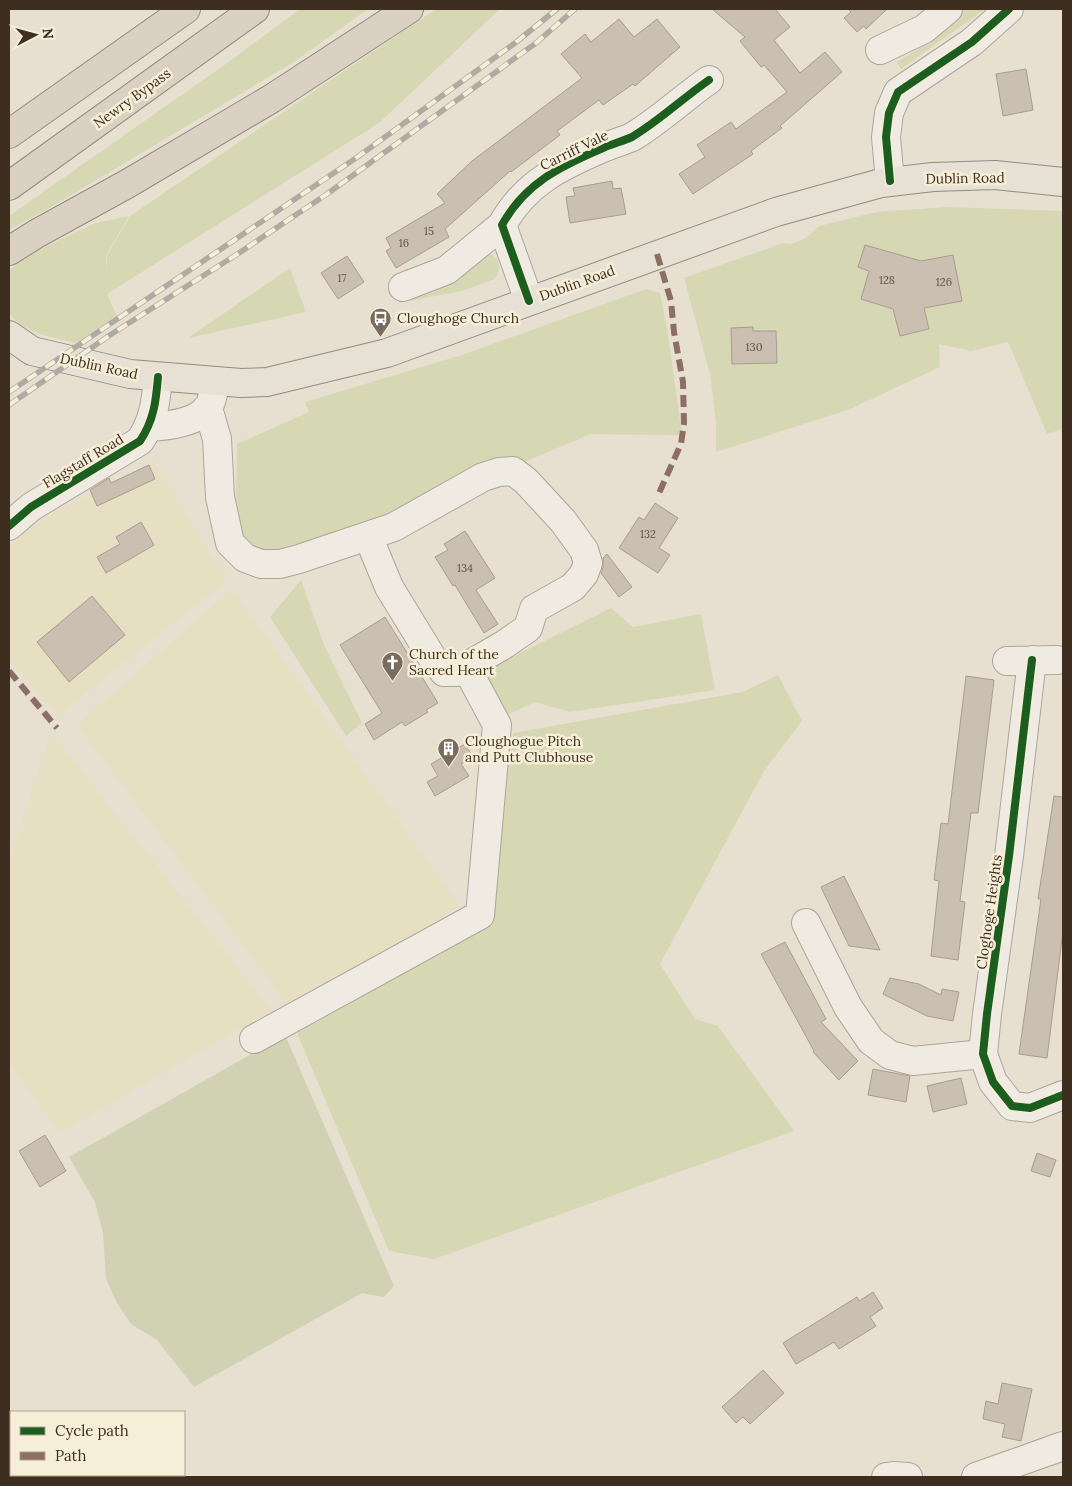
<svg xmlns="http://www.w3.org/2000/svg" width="1072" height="1486" viewBox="0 0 1072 1486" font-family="Lora,serif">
<rect width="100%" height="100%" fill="#e7e0d1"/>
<path fill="#e6dfc2" d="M 154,461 L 227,581 L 58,715 L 9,659 L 9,549 L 17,539 L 51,514 Z
M 232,589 L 460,906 L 289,1007 L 77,725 Z
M 51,732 L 271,1010 L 60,1133 L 9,1063 L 9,862 Z"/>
<path fill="#d6d7b3" d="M 300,9 L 368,9 L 294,62 L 51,207 L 9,230 L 9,216 L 223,66 Z
M 436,9 L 500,9 L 379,123 L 107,294 L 117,316 L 76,343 C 50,337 29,334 9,314 L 9,271 L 16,264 L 39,250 L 95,223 L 129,216 L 106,256 L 107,272 L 107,256 L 130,216 Z
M 964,9 L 985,9 L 901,69 L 897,62 L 936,38 Z
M 948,207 L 1063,211 L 1063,429 L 1047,434 L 1008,342 L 971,351 L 939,344 L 940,367 L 848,410 L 716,452 L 716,422 L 710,374 L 684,278 L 783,243 L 791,244 L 806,238 L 819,226 L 877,212 Z
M 488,253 C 502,260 501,266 495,279 L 462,291 L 398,303 L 406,295 Z
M 290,268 L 306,312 L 188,338 Z
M 646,289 L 660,293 L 667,328 L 682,435 L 591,434 L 512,467 L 394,527 L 266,559 L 250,553 L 236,520 L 237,444 L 309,412 L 305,402 L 462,355 Z
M 301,580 L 324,645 L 362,723 L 346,736 L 270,617 Z
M 611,608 L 633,627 L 701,614 L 715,690 L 570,712 L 535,702 L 501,718 L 478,674 Z
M 778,675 L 802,721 L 764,771 L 660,964 L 695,1019 L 718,1026 L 794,1131 L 434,1259 L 389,1251 L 297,1033 L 484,928 L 513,733 L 743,692 Z"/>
<path fill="#d1d1b3" d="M 285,1035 L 394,1286 L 384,1297 L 362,1293 L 194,1387 L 157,1340 L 131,1324 L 117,1303 L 106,1279 L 103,1233 L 95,1202 L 69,1157 Z"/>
<path fill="#cbbfb2" stroke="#a89c90" d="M 712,9 L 775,9 L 790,27 L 774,40 L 800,73 L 825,52 L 842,72 L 780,126 L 782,128 L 751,151 L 753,154 L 693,194 L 679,174 L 705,157 L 697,145 L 731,122 L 736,129 L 787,92 L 764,65 L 761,67 L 740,41 L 745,37 Z
M 848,9 L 887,9 L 866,29 L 864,26 L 857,32 L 844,18 L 851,12 Z
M 619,19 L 634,37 L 657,19 L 680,47 L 635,86 L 633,84 L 603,105 L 599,100 L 557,131 L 560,135 L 511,172 L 510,171 L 445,229 L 449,237 L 396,268 L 386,251 L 391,248 L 386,238 L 445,203 L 437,194 L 472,161 L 582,78 L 561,54 L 585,34 L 591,42 Z
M 1026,69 L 1033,110 L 1003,116 L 996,74 Z
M 612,181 L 613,189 L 621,188 L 626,214 L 570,223 L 566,197 L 575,196 L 573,188 Z
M 865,245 L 921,261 L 953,255 L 962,301 L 924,308 L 929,329 L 900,336 L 893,309 L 861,299 L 869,271 L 858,267 Z
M 347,256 L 364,282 L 338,299 L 321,273 Z
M 753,327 L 753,331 L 776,331 L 777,363 L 732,364 L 731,328 Z
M 149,465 L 155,479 L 97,506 L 90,490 L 109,478 L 111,483 Z
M 655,503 L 678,518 L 659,548 L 670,555 L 658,573 L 619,548 L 639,517 L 644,520 Z
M 141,522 L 154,545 L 106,573 L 97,557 L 120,544 L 116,537 Z
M 465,531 L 495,578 L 476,590 L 498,624 L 484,633 L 455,585 L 453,586 L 435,557 L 448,550 L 444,544 Z
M 607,554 L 632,587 L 619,597 L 601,573 L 603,568 L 603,558 Z
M 92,596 L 125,635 L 69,682 L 37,642 Z
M 385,617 L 438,703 L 426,710 L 428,712 L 405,726 L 402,722 L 374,740 L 365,724 L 382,713 L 340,645 Z
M 966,676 L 994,680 L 978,813 L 971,813 L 960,901 L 965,902 L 958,960 L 931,956 L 939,881 L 934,880 L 941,823 L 948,824 Z
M 465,744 L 473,757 L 461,764 L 469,776 L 435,796 L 427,782 L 438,776 L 431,764 Z
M 1054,796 L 1063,797 L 1063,931 L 1047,1058 L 1019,1054 L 1041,899 L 1038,899 Z
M 844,876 L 865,919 L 880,950 L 849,946 L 821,887 Z
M 785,942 L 826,1019 L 821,1022 L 858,1061 L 839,1080 L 813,1052 L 814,1051 L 761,954 Z
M 890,978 L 919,984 L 941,995 L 942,989 L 959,992 L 953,1021 L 927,1016 L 883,994 Z
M 873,1069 L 910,1076 L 906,1102 L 868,1095 Z
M 961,1078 L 967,1104 L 933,1112 L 927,1086 Z
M 45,1135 L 66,1171 L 40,1187 L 19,1151 Z
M 1037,1153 L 1056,1160 L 1050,1177 L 1031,1171 Z
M 873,1292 L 883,1308 L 870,1317 L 876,1326 L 839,1349 L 834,1342 L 796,1364 L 783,1343 L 857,1297 L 859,1301 Z
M 763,1370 L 784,1393 L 750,1424 L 743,1417 L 736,1423 L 722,1407 Z
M 1002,1383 L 1032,1389 L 1021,1441 L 1002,1437 L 1005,1424 L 983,1419 L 986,1401 L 998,1404 Z"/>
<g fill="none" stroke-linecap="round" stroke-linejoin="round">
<defs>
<path id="minor" d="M 880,50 L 924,29 L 948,9
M 890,181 L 886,137 L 889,113 L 898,92 L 972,42 L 1009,9
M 403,287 L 447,270 L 502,225
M 529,301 L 502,225 C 525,183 561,166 603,148 C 612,144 623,141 632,137 C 659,121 683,98 709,80
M 206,409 L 210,415 L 217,439 L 220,497 L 230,543 L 245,558 L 261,564 L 280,564 L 299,559 L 394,527 L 483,477 L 499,472 L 513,471 L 526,481 L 563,521 L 584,550 L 588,563 L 584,574 L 573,587 L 534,609 L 528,628 L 505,644 L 457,672 L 444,672 L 433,659 L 389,587 L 368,536
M 149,427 C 167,426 198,423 209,406 C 211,403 212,398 213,394
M 9,526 L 31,507 L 140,441 C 154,420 156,401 158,377
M 1032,660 L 1009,856 L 987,1014 L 983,1054 L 993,1082 L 1012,1106 L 1030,1108 L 1063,1095
M 1007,661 L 1057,660
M 806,923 L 848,1007 L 871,1041 L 890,1055 L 913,1061 L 983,1054
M 254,1039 L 480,915 L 497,725 L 466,667
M 886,1477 L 893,1476 L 908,1477
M 976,1477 L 1063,1446"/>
<path id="major" d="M 9,335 L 32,351 L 130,374 L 241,383 L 267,382 L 387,353 L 776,212 L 881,183 L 933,177 L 995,175 L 1063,182"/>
<path id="highway" d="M 9,134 L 186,9
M 9,186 L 255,9
M 9,251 L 36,234 L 127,184 L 271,99 L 409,9"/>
</defs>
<use href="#minor" stroke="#ada599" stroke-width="30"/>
<use href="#major" stroke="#928b80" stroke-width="30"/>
<use href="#highway" stroke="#928b80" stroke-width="30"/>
<use href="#minor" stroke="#efebe3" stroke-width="28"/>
<use href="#major" stroke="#e6e1d4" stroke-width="28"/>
<use href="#highway" stroke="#dad1c2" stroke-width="28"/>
<defs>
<path id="rail" d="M 9,392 L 356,158 L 515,43 L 557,9
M 9,405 L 110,335 L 236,255 L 327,194 L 536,43 L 575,9"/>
</defs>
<use href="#rail" stroke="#afaaa2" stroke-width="5.5"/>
<use href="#rail" stroke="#f7eed8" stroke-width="4" stroke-dasharray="11" stroke-linecap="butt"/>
<path stroke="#8d6e63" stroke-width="6" stroke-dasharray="12 6" stroke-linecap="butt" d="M 657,254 L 671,301 L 674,332 L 683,382 L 684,423 L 681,444 L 659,493
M 9,671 L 57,728"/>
<defs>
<path id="cycleway" d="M 890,181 L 886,137 L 889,113 L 898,92 L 972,42 L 1009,9
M 529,301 L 502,225 C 525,183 561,166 603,148 C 612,144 623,141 632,137 C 659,121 683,98 709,80
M 9,526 L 31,507 L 140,441 C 154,420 156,401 158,377
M 1032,660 L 1009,856 L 987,1014 L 983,1054 L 993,1082 L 1012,1106 L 1030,1108 L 1063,1095"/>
</defs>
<use href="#cycleway" stroke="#f7eed8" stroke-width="11"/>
<use href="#cycleway" stroke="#1b5e20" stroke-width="8"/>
</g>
<defs>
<symbol id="bus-pin" viewBox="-11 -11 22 30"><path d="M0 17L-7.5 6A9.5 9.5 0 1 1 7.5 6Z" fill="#786c5e" stroke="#f7eed8"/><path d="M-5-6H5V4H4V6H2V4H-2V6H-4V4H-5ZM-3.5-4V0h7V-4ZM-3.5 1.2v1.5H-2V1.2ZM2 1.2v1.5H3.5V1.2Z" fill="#fff"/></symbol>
<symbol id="church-pin" viewBox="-11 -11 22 30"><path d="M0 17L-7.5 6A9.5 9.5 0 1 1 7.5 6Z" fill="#786c5e" stroke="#f7eed8"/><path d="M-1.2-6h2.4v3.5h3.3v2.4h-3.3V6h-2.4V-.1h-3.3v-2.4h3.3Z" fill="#fff"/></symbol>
<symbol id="building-pin" viewBox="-11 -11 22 30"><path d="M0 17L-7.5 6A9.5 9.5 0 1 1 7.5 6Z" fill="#786c5e" stroke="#f7eed8"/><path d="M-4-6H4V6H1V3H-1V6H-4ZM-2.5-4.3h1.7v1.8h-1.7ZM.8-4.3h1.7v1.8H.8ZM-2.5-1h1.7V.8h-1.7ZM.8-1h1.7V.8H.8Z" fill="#fff"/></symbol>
</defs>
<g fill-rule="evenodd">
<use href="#bus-pin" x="368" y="306" width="25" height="34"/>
<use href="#church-pin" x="380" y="650" width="25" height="34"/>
<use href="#building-pin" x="436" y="736" width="25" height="34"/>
</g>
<g text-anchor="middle" stroke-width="5" stroke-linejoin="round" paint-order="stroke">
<g font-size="11" fill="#605244">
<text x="429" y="235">15</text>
<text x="404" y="247">16</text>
<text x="342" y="282">17</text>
<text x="887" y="284">128</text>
<text x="944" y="286">126</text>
<text x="754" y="351">130</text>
<text x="648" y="538">132</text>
<text x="465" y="572">134</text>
</g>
<g font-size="14" fill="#3d2e20" stroke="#f7eed8">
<text transform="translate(132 98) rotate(-36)" y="5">Newry Bypass</text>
<text transform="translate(574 150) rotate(-26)" y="5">Carriff Vale</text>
<text transform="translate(965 178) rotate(-1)" y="5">Dublin Road</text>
<text transform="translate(577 283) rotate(-20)" y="5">Dublin Road</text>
<text transform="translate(99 366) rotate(12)" y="5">Dublin Road</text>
<text transform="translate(83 461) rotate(-31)" y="5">Flagstaff Road</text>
<text transform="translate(989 912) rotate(-82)" y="5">Cloghoge Heights</text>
</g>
<g font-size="14" fill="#3d2e20" stroke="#f7eed8" text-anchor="start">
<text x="397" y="323">Cloughoge Church</text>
<text x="409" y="659">Church of the<tspan x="409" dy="16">Sacred Heart</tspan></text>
<text x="465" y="746">Cloughogue Pitch<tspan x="465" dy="16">and Putt Clubhouse</tspan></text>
</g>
</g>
<rect width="1072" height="1486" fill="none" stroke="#3d2e20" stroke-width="20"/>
<rect x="10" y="1411" width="175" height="65" fill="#f7eed8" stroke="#ada18e"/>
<rect x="20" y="1427" width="25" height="8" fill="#1b5e20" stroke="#ada18e"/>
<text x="55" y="1436" font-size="15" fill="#3d2e20">Cycle path</text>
<rect x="20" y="1452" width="25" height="8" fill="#8d6e63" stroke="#ada18e"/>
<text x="55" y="1461" font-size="15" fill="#3d2e20">Path</text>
<g transform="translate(35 35) rotate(84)" stroke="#f7eed8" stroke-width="4" paint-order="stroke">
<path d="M0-4L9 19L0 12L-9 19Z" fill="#3d2e20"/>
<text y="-8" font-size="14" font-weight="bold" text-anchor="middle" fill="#3d2e20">N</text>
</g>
</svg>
